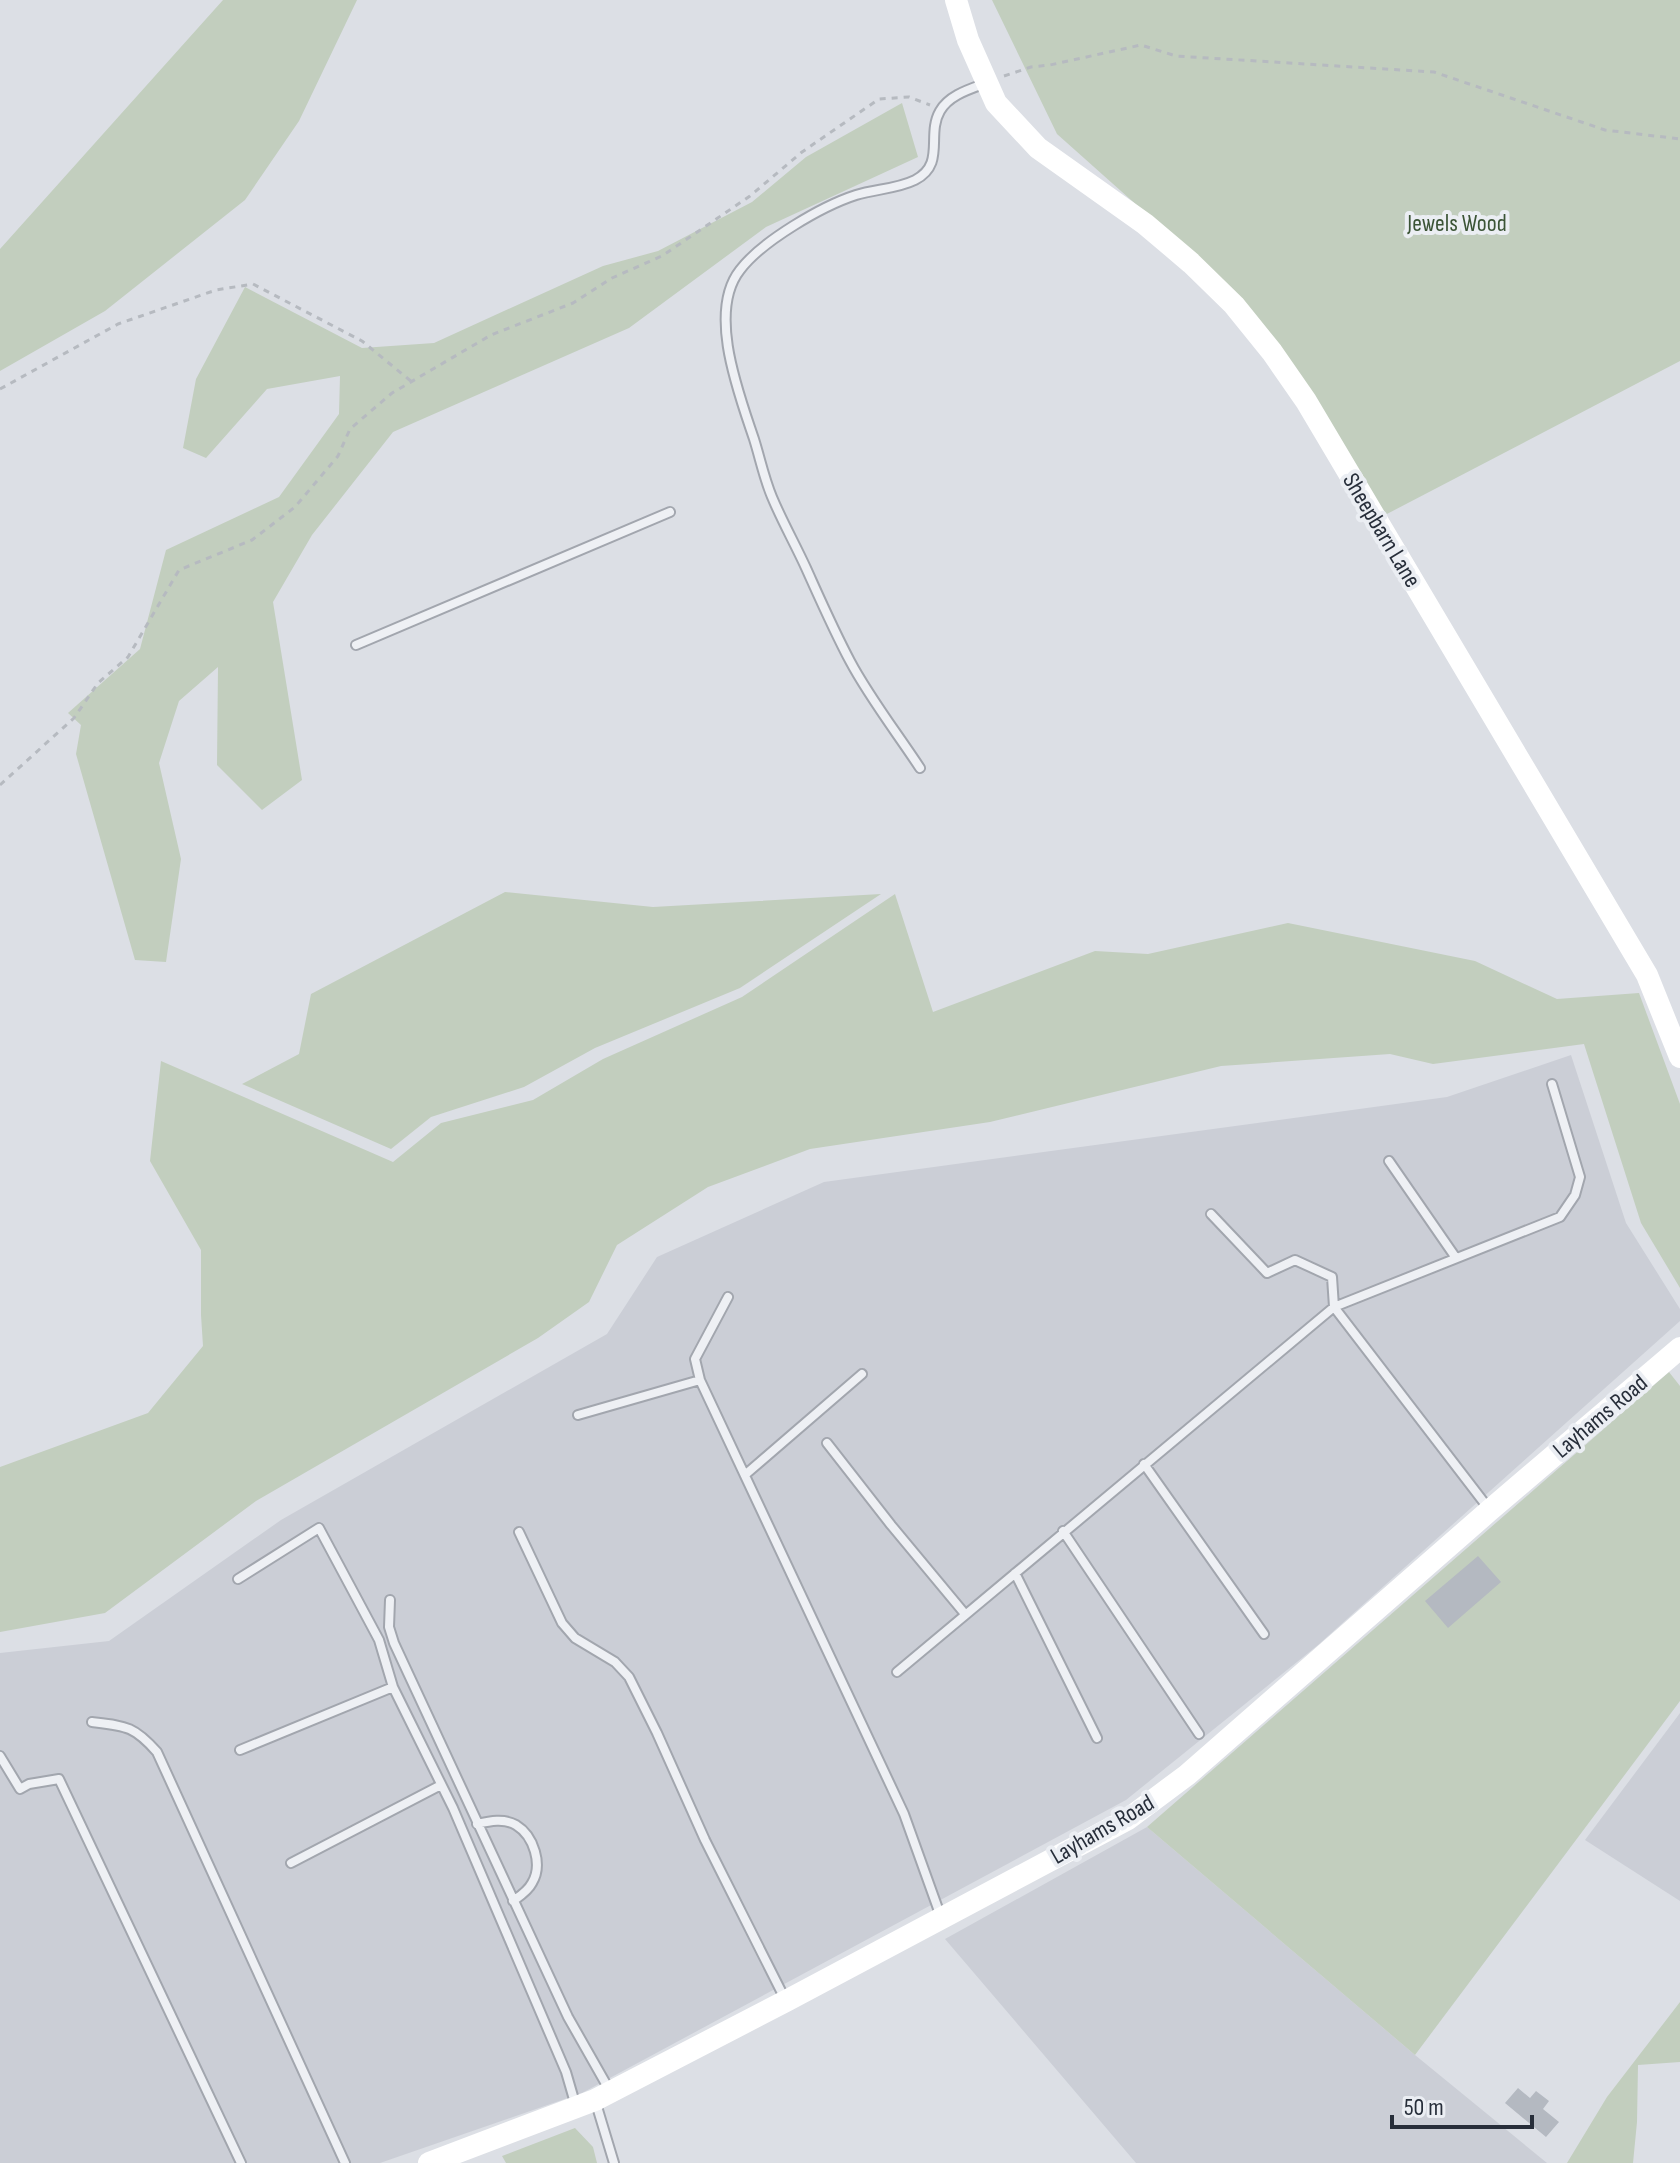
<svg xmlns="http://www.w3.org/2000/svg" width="1680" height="2163" viewBox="0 0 1680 2163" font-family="'Sofia Sans Condensed',sans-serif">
<rect width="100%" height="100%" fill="#dcdfe5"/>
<path fill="#cbced6" d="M 1571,1055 L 1626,1223 L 1680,1309 L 1680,1321 L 1318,1645 L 1126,1800 L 582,2093 L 380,2163 L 0,2163 L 0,1653 L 109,1641 L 281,1520 L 607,1334 L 657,1257 L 824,1182 L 1447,1097 Z
M 1680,1713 L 1680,1901 L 1585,1840 Z
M 1147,1827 L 1415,2055 L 1547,2163 L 1136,2163 L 945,1939 Z"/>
<path fill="#c2cebe" d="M 223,0 L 357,0 L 299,121 L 245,200 L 105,311 L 0,371 L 0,249 Z
M 992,0 L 1680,0 L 1680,361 L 1385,515 L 1241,298 L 1057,134 Z
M 902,103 L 918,157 L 766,227 L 629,328 L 393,432 L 312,535 L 273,602 L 302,780 L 262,810 L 217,765 L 218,667 L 179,701 L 159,763 L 181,859 L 166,962 L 135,960 L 76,754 L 81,725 L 68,713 L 140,649 L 166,550 L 279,497 L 339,414 L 340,376 L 267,389 L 206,458 L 183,448 L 196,379 L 245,287 L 362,348 L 434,343 L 603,266 L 658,251 L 752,202 L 806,157 Z
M 505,892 L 653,907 L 881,894 L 740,988 L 595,1048 L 524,1087 L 431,1117 L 391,1149 L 242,1084 L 299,1054 L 311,994 Z
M 895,894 L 933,1012 L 1095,951 L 1148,954 L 1288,923 L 1475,961 L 1557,999 L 1639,993 L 1680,1104 L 1680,1288 L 1641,1223 L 1584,1044 L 1433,1064 L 1390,1054 L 1221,1066 L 990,1122 L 810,1149 L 708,1187 L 617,1245 L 589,1302 L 538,1338 L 256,1501 L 105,1613 L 0,1632 L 0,1467 L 148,1413 L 203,1346 L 201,1315 L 201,1250 L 150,1161 L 161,1061 L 393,1162 L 441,1123 L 533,1100 L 603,1059 L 742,997 Z
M 1669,1372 L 1680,1386 L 1680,1701 L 1415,2055 L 1147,1827 Z
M 1680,2002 L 1680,2062 L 1638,2065 L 1637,2122 L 1633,2163 L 1567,2163 L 1607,2097 Z
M 575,2128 L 593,2147 L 597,2163 L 506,2163 L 502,2156 Z"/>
<path fill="#b4b9c1" d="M 1478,1556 L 1501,1582 L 1448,1628 L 1425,1601 Z
M 1518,2088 L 1530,2098 L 1536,2091 L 1549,2101 L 1543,2109 L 1559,2122 L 1546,2137 L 1505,2103 Z"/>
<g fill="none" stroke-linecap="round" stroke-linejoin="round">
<defs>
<path id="lane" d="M 356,645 L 670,512
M 920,768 C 897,733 869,697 850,661 C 834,631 820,599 806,568 C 795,544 782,521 772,497 C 764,478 760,458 754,439 C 739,394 707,312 740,270 C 762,241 822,206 856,195 C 875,189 897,189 915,180 C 946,164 926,135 940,111 C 949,95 970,89 986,83
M 1389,1161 L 1456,1258
M 1211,1214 L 1267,1273 L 1295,1260 L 1332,1277 L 1334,1307 L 1560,1217 L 1575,1195 L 1580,1177 L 1552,1084
M 728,1297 L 695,1359 L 700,1380 L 904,1814 L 941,1917
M 578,1415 L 700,1380
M 827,1443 L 891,1525 L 965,1614
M 1144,1464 L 1264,1634
M 746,1474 L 862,1374
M 1063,1531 L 1199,1734
M 519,1532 L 562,1623 L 575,1638 L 615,1662 L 629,1677 L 657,1733 L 705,1840 L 786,2001
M 1015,1573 L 1097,1738
M 238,1579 L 319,1528 L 379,1640 L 393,1687
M 390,1600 L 389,1627 L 394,1643 L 568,2017 L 610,2091
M 897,1672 L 1334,1307 L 1489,1509
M 92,1722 C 126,1726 134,1726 157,1752 L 345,2163
M 240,1750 L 393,1687 L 453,1808 L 566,2072 L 575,2103
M 0,1756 L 20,1789 L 29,1784 L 59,1779 L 241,2163
M 477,1824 C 490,1821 504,1818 516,1825 C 534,1836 543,1865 532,1883 C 528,1891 520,1896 513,1901
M 291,1863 L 441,1785
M 595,2100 L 614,2163"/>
</defs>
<use href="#lane" stroke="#a2a6ae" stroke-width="12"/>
<path stroke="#b6bac0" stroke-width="3" stroke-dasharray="6 6" stroke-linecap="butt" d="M 1004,76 L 1031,67 L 1050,65 L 1141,45 L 1176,56 L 1434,72 L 1605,130 L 1680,139
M 0,389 L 118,324 L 216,290 L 253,284 L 362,341 L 412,382
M 0,785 L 74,718 L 98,683 L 128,657 L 179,570 L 252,540 L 295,507 L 338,456 L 350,429 L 392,393 L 491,335 L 573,303 L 612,278 L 662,256 L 750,196 L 802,152 L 879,99 L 909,97 L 930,105"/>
<use href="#lane" stroke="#eef0f4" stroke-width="8"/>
<path stroke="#fff" stroke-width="22" d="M 956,0 L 968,40 L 996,103 L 1038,148 L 1145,224 L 1191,263 L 1234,305 L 1272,352 L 1306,401 L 1647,975 L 1680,1057
M 429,2163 L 595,2100 L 786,2001 L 1128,1819 L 1187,1775 L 1490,1510 L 1680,1348"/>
</g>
<g text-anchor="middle" stroke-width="8" stroke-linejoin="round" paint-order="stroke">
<g font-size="24" fill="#3b5436" stroke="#ebeef3">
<text x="1457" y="231">Jewels Wood</text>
</g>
<g font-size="24" fill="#272e3a" stroke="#ebeef3">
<text transform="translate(1382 530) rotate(59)" y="8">Sheepbarn Lane</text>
<text transform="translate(1600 1416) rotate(-40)" y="8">Layhams Road</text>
<text transform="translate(1102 1829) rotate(-30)" y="8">Layhams Road</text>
</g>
</g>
<path d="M1392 2115v12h140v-12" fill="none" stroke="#272e3a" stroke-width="4"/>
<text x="1404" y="2115" font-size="24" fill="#272e3a" stroke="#ebeef3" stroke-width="6" paint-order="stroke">50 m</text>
</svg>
